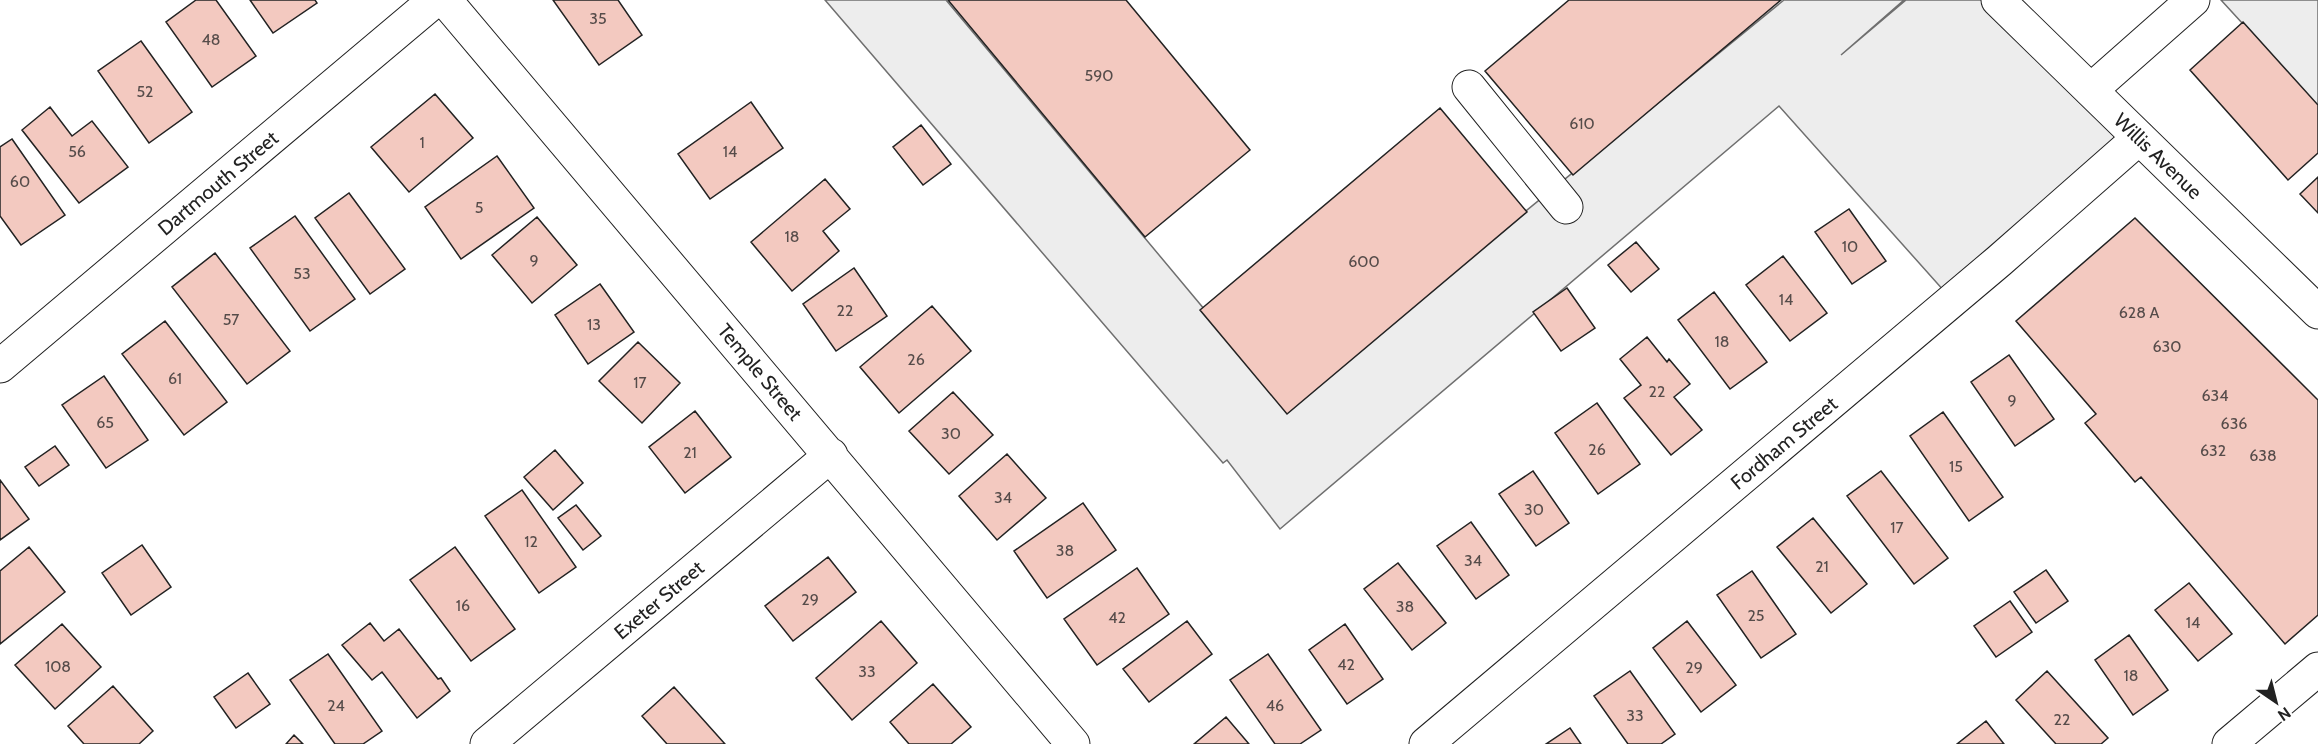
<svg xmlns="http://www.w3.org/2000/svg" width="2318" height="744" viewBox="0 0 2318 744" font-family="Cabin,sans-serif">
<rect width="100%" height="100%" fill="#fff"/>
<path fill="#ededed" stroke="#6f6f6f" stroke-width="1.5" d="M 825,0 L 946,0 L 1286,407 L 1784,0 L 1904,0 L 1841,55 L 1906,0 L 1998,0 L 2139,138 L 1953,301 L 1779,106 L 1280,529 L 1227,460 L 1223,463 Z
M 2221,0 L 2318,0 L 2318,106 Z"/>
<path fill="#f3c9c0" stroke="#222" stroke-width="1.5" d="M 196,0 L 216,0 L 256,56 L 212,87 L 166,22 Z
M 250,0 L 315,0 L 317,3 L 273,33 Z
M 553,0 L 618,0 L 642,35 L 599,65 Z
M 948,0 L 1126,0 L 1250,150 L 1145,237 Z
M 1569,0 L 1781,0 L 1573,175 L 1485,71 Z
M 2243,22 L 2318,105 L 2318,153 L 2288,180 L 2190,70 Z
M 141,41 L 192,112 L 149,143 L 98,71 Z
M 435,94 L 473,138 L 409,192 L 371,147 Z
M 751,102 L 783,148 L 710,199 L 678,154 Z
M 50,107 L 72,136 L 92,121 L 128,167 L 79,203 L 22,130 Z
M 1440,108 L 1527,212 L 1287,414 L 1200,310 Z
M 921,125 L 951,164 L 923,185 L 893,147 Z
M 12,139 L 65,215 L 21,245 L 0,216 L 0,147 Z
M 497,156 L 534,208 L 461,259 L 425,207 Z
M 2318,177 L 2318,213 L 2300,194 Z
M 825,179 L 850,209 L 823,231 L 839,251 L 792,291 L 751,242 Z
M 349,193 L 405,269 L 370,294 L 315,218 Z
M 1849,209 L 1886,261 L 1852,284 L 1815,232 Z
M 295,216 L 355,299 L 310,331 L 250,248 Z
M 537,217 L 577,265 L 532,303 L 492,255 Z
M 2135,218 L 2318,400 L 2318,615 L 2285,644 L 2141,477 L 2135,482 L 2085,423 L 2096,414 L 2016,321 Z
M 1636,242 L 1659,269 L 1631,292 L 1608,265 Z
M 215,253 L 290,351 L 247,384 L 172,287 Z
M 1783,256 L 1827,313 L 1790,341 L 1746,285 Z
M 854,268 L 887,316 L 836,351 L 803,304 Z
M 600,284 L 634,332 L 588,364 L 555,315 Z
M 1567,288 L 1595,328 L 1561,351 L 1533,312 Z
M 1714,292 L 1767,362 L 1730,389 L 1678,320 Z
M 932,306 L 971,351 L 899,413 L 860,367 Z
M 165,321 L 227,402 L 184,435 L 122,354 Z
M 1647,337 L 1667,362 L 1669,359 L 1690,384 L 1674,397 L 1702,430 L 1671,455 L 1624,398 L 1641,385 L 1620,359 Z
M 638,342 L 680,383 L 642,423 L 599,381 Z
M 2009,355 L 2054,419 L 2015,446 L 1971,382 Z
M 104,376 L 148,440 L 106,468 L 62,405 Z
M 953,392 L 993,435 L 949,474 L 909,431 Z
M 1597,403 L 1640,464 L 1598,494 L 1555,433 Z
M 695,411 L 731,457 L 685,493 L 649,447 Z
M 1943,412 L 2003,497 L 1969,521 L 1910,436 Z
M 55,446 L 69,465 L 39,486 L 25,467 Z
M 555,450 L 583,483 L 553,510 L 524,477 Z
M 1007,454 L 1046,498 L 997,540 L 959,496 Z
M 1533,471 L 1569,523 L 1536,546 L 1499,494 Z
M 1881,471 L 1948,558 L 1914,584 L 1847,496 Z
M 0,480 L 29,519 L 0,540 Z
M 522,490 L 576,567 L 539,593 L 485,516 Z
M 1083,503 L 1116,550 L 1047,598 L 1014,551 Z
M 576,505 L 601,536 L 583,550 L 558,518 Z
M 1813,518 L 1867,584 L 1831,613 L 1777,547 Z
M 1471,522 L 1509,575 L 1476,599 L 1437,546 Z
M 142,545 L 171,587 L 131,615 L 102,573 Z
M 29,547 L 65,592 L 0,644 L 0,571 Z
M 455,547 L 515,629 L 471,661 L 410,580 Z
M 828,557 L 856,592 L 793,641 L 765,606 Z
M 1398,563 L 1446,623 L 1412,650 L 1364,589 Z
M 1137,568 L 1169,614 L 1097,665 L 1064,619 Z
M 2046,570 L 2068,601 L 2036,623 L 2014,592 Z
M 1752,571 L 1796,634 L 1761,658 L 1717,595 Z
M 2189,583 L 2232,634 L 2198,661 L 2155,610 Z
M 2010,601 L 2032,632 L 1996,657 L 1974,626 Z
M 881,621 L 917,663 L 852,720 L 816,678 Z
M 1187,621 L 1212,654 L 1149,702 L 1123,669 Z
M 1687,621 L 1736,685 L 1701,712 L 1653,648 Z
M 370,623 L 384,641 L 399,629 L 438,679 L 441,678 L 450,691 L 417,718 L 382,672 L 372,680 L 342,645 Z
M 62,624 L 101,667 L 55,709 L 15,665 Z
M 1345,624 L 1383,679 L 1347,704 L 1309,650 Z
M 2129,635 L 2168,690 L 2133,715 L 2095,660 Z
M 328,654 L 382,731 L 363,744 L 335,744 L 290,680 Z
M 1268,654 L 1321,730 L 1300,744 L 1275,744 L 1230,680 Z
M 1630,671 L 1675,734 L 1661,744 L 1628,744 L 1594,696 Z
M 2047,671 L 2108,738 L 2101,744 L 2056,744 L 2016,700 Z
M 248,673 L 270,704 L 236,728 L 214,697 Z
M 933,684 L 971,727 L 951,744 L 909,744 L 890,722 Z
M 113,686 L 153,731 L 139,744 L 84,744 L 68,726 Z
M 674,687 L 725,744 L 667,744 L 642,716 Z
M 1226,717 L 1249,744 L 1194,744 Z
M 1986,721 L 2004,744 L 1957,744 Z
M 1570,728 L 1581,744 L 1546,744 Z
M 294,735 L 303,744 L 286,744 Z"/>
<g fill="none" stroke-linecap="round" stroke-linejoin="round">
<defs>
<path id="minor" d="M 445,0 L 1073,744
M 1469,87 L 1566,207
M 2091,90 L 2193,0
M 0,366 L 435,0
M 487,744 L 831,455
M 1426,744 L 1999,261 L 2139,138
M 2229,744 L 2318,669"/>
<path id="major" d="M 1998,0 L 2318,312"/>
</defs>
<use href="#minor" stroke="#222" stroke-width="35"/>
<use href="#major" stroke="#222" stroke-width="35"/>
<use href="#minor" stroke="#fff" stroke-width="33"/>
<use href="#major" stroke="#fff" stroke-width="33"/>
</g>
<g text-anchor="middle" stroke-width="4.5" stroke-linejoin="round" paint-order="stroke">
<g font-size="16" fill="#564c4a">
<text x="598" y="24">35</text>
<text x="211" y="45">48</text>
<text x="1099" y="81">590</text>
<text x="145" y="97">52</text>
<text x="1582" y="129">610</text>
<text x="422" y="148">1</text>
<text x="77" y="157">56</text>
<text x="730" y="157">14</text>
<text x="20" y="187">60</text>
<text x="479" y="213">5</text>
<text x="792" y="242">18</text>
<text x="1850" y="252">10</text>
<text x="534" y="266">9</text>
<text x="1364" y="267">600</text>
<text x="302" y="279">53</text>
<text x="1786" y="305">14</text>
<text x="845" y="316">22</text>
<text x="2139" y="318">628 A</text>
<text x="231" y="325">57</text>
<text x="594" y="330">13</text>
<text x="1722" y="347">18</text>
<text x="2167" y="352">630</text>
<text x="916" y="365">26</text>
<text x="175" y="384">61</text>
<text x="640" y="388">17</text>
<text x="1657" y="397">22</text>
<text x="2215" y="401">634</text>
<text x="2012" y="406">9</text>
<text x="105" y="428">65</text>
<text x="2234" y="429">636</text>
<text x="951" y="439">30</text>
<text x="1597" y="455">26</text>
<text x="2213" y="456">632</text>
<text x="690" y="458">21</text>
<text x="2263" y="461">638</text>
<text x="1956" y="472">15</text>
<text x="1003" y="503">34</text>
<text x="1534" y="515">30</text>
<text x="1897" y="533">17</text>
<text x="531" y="547">12</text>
<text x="1065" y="556">38</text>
<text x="1473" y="566">34</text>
<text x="1822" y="572">21</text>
<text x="810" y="605">29</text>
<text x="463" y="611">16</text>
<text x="1405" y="612">38</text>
<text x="1756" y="621">25</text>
<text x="1117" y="623">42</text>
<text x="2193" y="628">14</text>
<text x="1346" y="670">42</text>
<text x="58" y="672">108</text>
<text x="1694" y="673">29</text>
<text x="867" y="677">33</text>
<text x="2131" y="681">18</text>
<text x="336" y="711">24</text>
<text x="1275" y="711">46</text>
<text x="1635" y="721">33</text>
<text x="2062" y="725">22</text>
</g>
<g font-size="20" fill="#222" stroke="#fff">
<text transform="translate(2158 156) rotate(44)" y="7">Willis Avenue</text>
<text transform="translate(218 183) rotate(-40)" y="7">Dartmouth Street</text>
<text transform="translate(760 372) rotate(50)" y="7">Temple Street</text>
<text transform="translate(1784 443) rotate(-40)" y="7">Fordham Street</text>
<text transform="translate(659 600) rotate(-40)" y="7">Exeter Street</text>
</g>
</g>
<g transform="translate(2276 702) rotate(145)" stroke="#ffffff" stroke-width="4.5" paint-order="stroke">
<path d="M0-4.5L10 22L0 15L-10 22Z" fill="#222222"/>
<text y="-9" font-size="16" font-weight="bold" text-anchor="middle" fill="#222222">N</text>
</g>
</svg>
